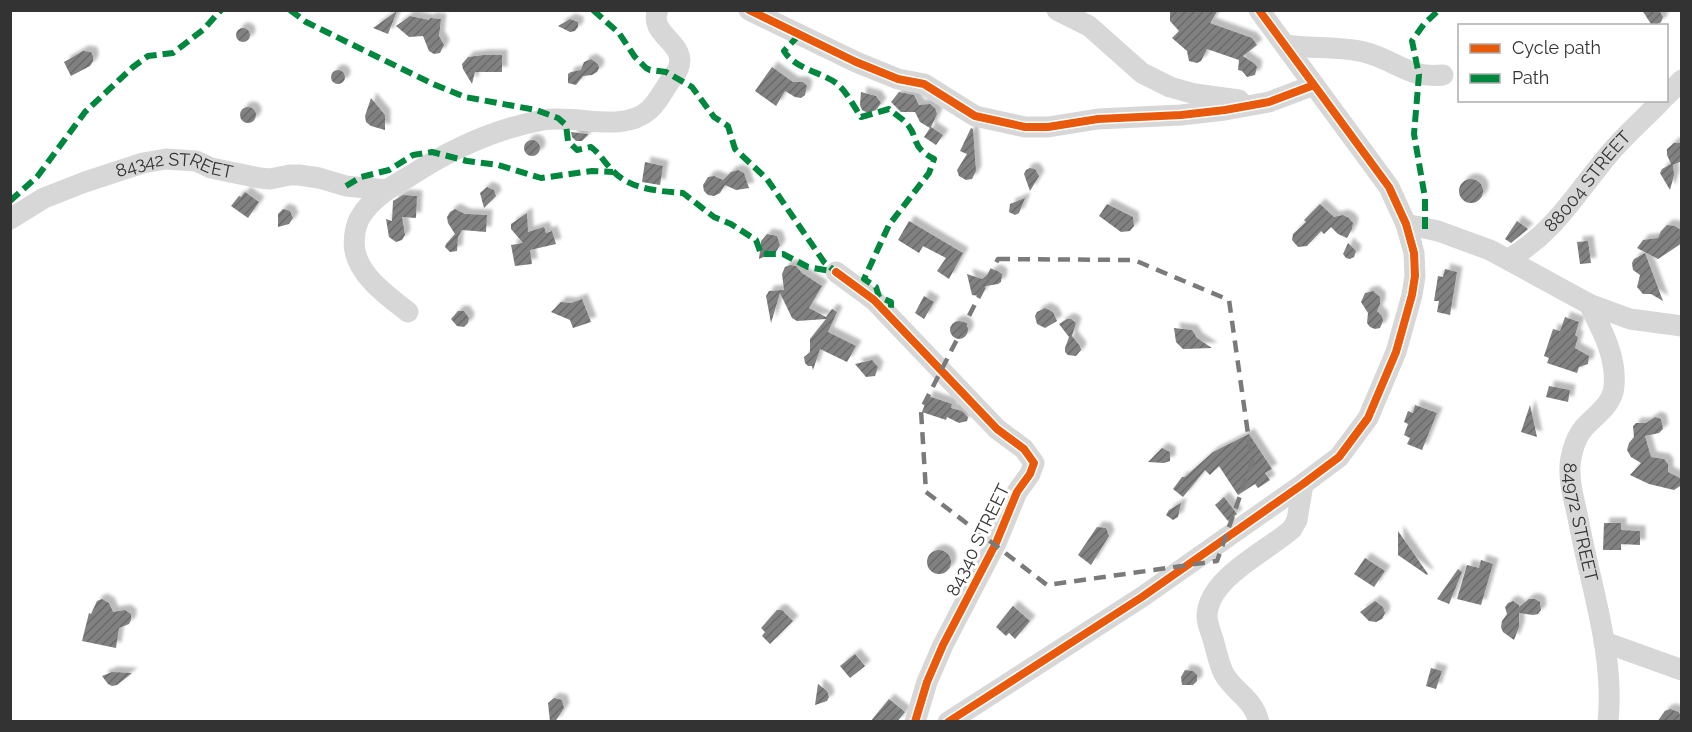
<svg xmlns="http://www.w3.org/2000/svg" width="1692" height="732" viewBox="0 0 1692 732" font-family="Raleway,sans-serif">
<defs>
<pattern id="building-hatch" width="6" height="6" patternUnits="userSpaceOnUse" patternTransform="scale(1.5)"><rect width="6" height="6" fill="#818181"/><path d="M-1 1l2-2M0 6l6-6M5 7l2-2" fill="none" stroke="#6a6a6a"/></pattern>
<filter id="shadow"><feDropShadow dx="5.5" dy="-5.5" stdDeviation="1.5" flood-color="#0004"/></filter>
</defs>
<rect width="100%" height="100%" fill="#fff"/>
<path fill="url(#building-hatch)" filter="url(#shadow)" d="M 1170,10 L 1218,10 L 1210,23 L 1252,38 L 1257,45 L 1243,56 L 1255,64 L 1257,67 L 1255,75 L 1247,77 L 1242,71 L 1238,70 L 1239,60 L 1207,49 L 1201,61 L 1197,63 L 1189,61 L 1187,51 L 1172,38 L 1179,31 L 1170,21 Z
M 1642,10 L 1659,10 L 1663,17 L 1661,22 L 1656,25 L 1651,24 Z
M 397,11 L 388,34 L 373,28 Z
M 410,16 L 429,20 L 430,18 L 441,19 L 439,36 L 444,45 L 440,53 L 434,54 L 429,51 L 423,36 L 409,37 L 396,26 Z
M 570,19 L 578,22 L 578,27 L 575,31 L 570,32 L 558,26 Z
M236 35a7 7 0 1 1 14 0a7 7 0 1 1-14 0Z
M 83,51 L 91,52 L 93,56 L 93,61 L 90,66 L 71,76 L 64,62 Z
M 484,55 L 502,55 L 502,72 L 475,72 L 472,84 L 463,69 L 462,64 L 468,57 Z
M 591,59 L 598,64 L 599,68 L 597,72 L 592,75 L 583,76 L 576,85 L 568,83 L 568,74 L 571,72 L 581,70 L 584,62 Z
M 772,67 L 793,82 L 803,82 L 807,86 L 805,95 L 801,98 L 795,97 L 785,91 L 776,106 L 755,91 Z
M331 77a7 7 0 1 1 14 0a7 7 0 1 1-14 0Z
M 861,92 L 876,96 L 881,103 L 876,110 L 868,113 L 862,110 L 860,105 Z
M 899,92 L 914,95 L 919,105 L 930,104 L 935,108 L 937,114 L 931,127 L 943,135 L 936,145 L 924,137 L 930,128 L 920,122 L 915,112 L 901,112 L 891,102 Z
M 371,98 L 385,115 L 385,130 L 371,126 L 366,122 L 365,116 Z
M240 115a8 8 0 1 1 16 0a8 8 0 1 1-16 0Z
M 971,128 L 973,129 L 976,171 L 972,179 L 966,180 L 959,176 L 957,170 L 967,154 L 960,151 Z
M 571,132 L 588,134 L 588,135 L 582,141 L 576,141 L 572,137 Z
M524 148a8 8 0 1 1 16 0a8 8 0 1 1-16 0Z
M 1674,143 L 1682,143 L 1682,161 L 1673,165 L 1674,175 L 1670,190 L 1660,173 L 1662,169 L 1671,164 L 1667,155 L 1667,149 Z
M 645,162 L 663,166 L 660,185 L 642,182 Z
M 1030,168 L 1035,169 L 1039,176 L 1030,191 L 1024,174 L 1026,170 Z
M 738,170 L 744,173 L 749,188 L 736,190 L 725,185 L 720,193 L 714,196 L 708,195 L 704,191 L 703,185 L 708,177 L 714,176 L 723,180 L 731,172 Z
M1459 191a12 12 0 1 1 24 0a12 12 0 1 1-24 0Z
M 487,187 L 494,190 L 496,196 L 484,208 L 480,193 Z
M 245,192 L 259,202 L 248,218 L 231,206 L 239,196 L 241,197 Z
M 403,195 L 417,196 L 416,218 L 402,217 L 405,235 L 402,240 L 396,242 L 389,237 L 386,219 L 392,221 L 393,201 Z
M 1025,198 L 1019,213 L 1015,215 L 1009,212 L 1010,204 Z
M 1107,204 L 1133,217 L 1134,226 L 1130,231 L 1121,232 L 1099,216 Z
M 1320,204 L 1334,217 L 1343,215 L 1349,218 L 1353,223 L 1352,229 L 1347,238 L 1338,234 L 1331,227 L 1324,234 L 1321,231 L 1307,246 L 1298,247 L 1292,240 L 1293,234 L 1306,222 L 1304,220 Z
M 283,209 L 290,211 L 293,218 L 289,224 L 278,227 L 278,214 Z
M 455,209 L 465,214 L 487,215 L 486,232 L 462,230 L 458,237 L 457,251 L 450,252 L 445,247 L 446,244 L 455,234 L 448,223 L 447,217 L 450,212 Z
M 527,213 L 528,232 L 544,227 L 546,233 L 552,231 L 556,244 L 530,250 L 532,264 L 515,266 L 511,245 L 523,243 L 511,229 L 511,224 Z
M 909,221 L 963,253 L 949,279 L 937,271 L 946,258 L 923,246 L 919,253 L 898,240 Z
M 1517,221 L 1528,229 L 1511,243 L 1505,239 Z
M 1667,225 L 1675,226 L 1682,231 L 1682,242 L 1679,245 L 1658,259 L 1637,248 L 1643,240 L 1658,238 L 1661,231 Z
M 767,234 L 777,236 L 780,245 L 776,252 L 759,259 L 761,241 Z
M 1588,241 L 1591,263 L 1580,264 L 1577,242 Z
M 1348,243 L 1356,251 L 1354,257 L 1350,259 L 1346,258 L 1343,254 Z
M 1645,253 L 1663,301 L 1651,294 L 1643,294 L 1637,287 L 1640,275 L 1633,270 L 1632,263 L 1634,259 Z
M 790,265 L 796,266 L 802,273 L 822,286 L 809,308 L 826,317 L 832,309 L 837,312 L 828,332 L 856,346 L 847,362 L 820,349 L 813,370 L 812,366 L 808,366 L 805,363 L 804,357 L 810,352 L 810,339 L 826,319 L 797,321 L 792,318 L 780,293 L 771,323 L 766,296 L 769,291 L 784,290 L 782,274 L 785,267 Z
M 1445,269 L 1457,272 L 1450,315 L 1437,312 L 1439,301 L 1434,301 L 1438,276 L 1443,277 Z
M 996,270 L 1002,274 L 1001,282 L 998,284 L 986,286 L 980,296 L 972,295 L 967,274 L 982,279 L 992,271 Z
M 1373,291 L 1380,297 L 1380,304 L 1377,311 L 1382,316 L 1383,321 L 1380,328 L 1375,329 L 1370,327 L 1367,323 L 1368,313 L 1361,302 L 1365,293 Z
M 924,296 L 934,302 L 924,319 L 915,313 Z
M 582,299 L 591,322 L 573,328 L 570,320 L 551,312 L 561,302 L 571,303 Z
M 1045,308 L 1053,312 L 1057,321 L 1045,328 L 1037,324 L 1035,316 L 1037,312 Z
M 458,311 L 464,311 L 469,318 L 468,323 L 464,327 L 457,326 L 451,319 Z
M 1565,317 L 1579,322 L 1575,335 L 1578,337 L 1575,348 L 1589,356 L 1588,364 L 1579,367 L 1577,373 L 1547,363 L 1549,358 L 1544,356 L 1553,329 L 1560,331 Z
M 1067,319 L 1071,319 L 1076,323 L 1072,336 L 1080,346 L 1081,350 L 1076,356 L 1068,355 L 1065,352 L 1065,348 L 1069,337 L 1059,324 Z
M950 330a9 9 0 1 1 18 0a9 9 0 1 1-18 0Z
M 1174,328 L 1192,330 L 1197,338 L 1212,348 L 1183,349 L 1176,342 Z
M 872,360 L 878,367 L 875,376 L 866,377 L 855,364 Z
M 1549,386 L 1570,390 L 1568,402 L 1546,397 Z
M 928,396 L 952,404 L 951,408 L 962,411 L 968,417 L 967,421 L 959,423 L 947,417 L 946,420 L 922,412 Z
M 1415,405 L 1437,413 L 1422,450 L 1407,444 L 1410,438 L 1404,435 L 1408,424 L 1404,422 L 1408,411 L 1413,413 Z
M 1530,405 L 1537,437 L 1521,432 Z
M 1655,417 L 1661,419 L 1663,429 L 1659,433 L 1645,436 L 1651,457 L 1664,459 L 1668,464 L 1668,472 L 1680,478 L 1680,486 L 1674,490 L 1649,484 L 1630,475 L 1641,463 L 1631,457 L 1627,450 L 1629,443 L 1634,437 L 1633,426 L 1636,423 L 1646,423 Z
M 1249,434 L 1272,469 L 1265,473 L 1270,480 L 1258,488 L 1255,484 L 1238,495 L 1219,466 L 1210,475 L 1205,470 L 1183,497 L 1173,489 L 1182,477 L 1185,477 L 1213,452 Z
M 1162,448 L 1170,452 L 1170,461 L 1164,463 L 1148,462 Z
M 1224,497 L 1237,514 L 1228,521 L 1215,505 Z
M 1181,503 L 1178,517 L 1173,520 L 1166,515 L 1169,510 Z
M 1604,523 L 1621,523 L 1621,530 L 1640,531 L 1640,545 L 1621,544 L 1621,550 L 1603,550 Z
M 1097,527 L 1106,528 L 1109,536 L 1091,565 L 1078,555 Z
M 1398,531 L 1428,574 L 1427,575 L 1398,555 Z
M927 562a12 12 0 1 1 24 0a12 12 0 1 1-24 0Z
M 1365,558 L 1385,571 L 1374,587 L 1354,574 Z
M 1481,560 L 1493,564 L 1481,605 L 1457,599 L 1467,565 L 1479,568 Z
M 1458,569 L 1462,572 L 1449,604 L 1437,599 Z
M 102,599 L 109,603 L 113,612 L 125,610 L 131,614 L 131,620 L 129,624 L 119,628 L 116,648 L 82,641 L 89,613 L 91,614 L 97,601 Z
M 1529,599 L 1535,599 L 1540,602 L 1541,610 L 1538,614 L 1533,615 L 1519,613 L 1519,627 L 1514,640 L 1503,632 L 1501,627 L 1502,621 L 1507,614 L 1505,607 L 1508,603 L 1513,601 L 1519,605 L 1519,607 Z
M 1375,601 L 1383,607 L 1385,613 L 1382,619 L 1376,622 L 1369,621 L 1360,612 Z
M 1013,606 L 1030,621 L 1015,639 L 1009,633 L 1006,636 L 996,627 Z
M 777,610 L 782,610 L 793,621 L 770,644 L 762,636 L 765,632 L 761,628 Z
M 855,654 L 865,666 L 850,678 L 840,666 Z
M 1431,668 L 1442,671 L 1436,689 L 1426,686 Z
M 1185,670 L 1193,671 L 1197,675 L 1197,681 L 1193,685 L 1182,685 L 1181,677 Z
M 112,672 L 132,673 L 117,685 L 112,686 L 108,684 L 102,676 Z
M 818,684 L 827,691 L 829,697 L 827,701 L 815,705 Z
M 554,698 L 562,700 L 564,708 L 555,722 L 550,722 L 548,703 Z
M 889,699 L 905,712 L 897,722 L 870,722 Z
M 1670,709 L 1679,712 L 1682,722 L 1657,722 L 1665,711 Z"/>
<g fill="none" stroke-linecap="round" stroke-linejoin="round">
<g stroke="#d7d7d7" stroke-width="21">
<path d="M 749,10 L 856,62 L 898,79 L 924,84 L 975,116 L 1025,127 L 1048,127 L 1098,119 L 1181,115 L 1225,110 L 1269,102 L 1314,85"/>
<path d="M 1057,10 L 1089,26 L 1142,73 L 1170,87 L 1195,94 L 1239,100"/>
<path d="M 1285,45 C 1311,49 1338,46 1364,52 C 1396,60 1408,79 1443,75"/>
<path d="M 1666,96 L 1682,80"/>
<path id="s1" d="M 10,219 L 44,198 L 85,182 L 143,163 L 166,159 L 196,161 L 211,168 L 260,178 L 270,179 L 290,175 L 299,175 L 319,178 L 346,186 L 386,190"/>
<path d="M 1406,224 L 1438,231 L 1490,250 L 1589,304 L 1630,319 L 1682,326"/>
<path id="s2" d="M 1509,259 C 1556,231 1576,193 1610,153 C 1626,134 1645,118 1662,100"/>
<path d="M 836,272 L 874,300 L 997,429 L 1024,449 L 1034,463 L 1030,474 L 1017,492 L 996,543 L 943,645 L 927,682 L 915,722"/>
<path id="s3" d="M 1589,304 C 1601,328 1617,357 1614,386 C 1613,405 1594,416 1583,429 C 1574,440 1569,460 1570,473 C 1570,488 1575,503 1578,518 C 1590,585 1615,653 1608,722"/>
<path d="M 408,312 C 389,297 360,277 355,251 C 353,241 355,225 361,216 C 372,198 392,186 410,176 C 451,149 494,129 543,120 C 576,114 622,134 649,110 C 657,103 662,93 668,84 C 671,79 676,74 678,69 C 689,43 647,35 658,10"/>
<path d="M 1604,642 L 1682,670"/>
<path d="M 948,722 L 1142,597 L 1303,484 L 1339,457 L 1368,418 L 1396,352 L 1412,295 L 1415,276 L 1414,253 L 1406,224 L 1389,187 L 1259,10"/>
<path d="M 1259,722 C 1253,698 1235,693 1224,674 C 1219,664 1217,653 1214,643 C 1212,634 1207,625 1207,616 C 1208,578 1266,552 1292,529 L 1297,520 L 1303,484"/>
</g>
<path stroke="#00873e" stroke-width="6" stroke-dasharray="12 6" stroke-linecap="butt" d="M 290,10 L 306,22 L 433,84 L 465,97 L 536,110 L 558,118 L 566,125 L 568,141 L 577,150 L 591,147 C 600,154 605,163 613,171 C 631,190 659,191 683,193 L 714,217 L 731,224 L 756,240 L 761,254 L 783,254 L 808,267 L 836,272
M 593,10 L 619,33 L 635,57 L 646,68 L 650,70 L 666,72 L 692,87 L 714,117 L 728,126 L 735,149 L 767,179 L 824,262 L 836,272
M 799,35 L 784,51 C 795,69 821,72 836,83 C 846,90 854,107 861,117 L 889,109 C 895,114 903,119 908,125 C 920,141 910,146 934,159 L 929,173 L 889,225 L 864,279 L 876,287 L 879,297 L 891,302 L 891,317
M 346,186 L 361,177 L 389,170 L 413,155 L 432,152 L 467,161 L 498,165 L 541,178 L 592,171 L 613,172
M 10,201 L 37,177 L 85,112 L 133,67 L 148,56 L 173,53 L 204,29 L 221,10
M 1425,229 L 1425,198 L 1414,134 L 1419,75 L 1412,41 L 1424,24 L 1439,10"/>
<defs>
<path id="cycleway" d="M 749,10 L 856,62 L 898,79 L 924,84 L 975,116 L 1025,127 L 1048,127 L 1098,119 L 1181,115 L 1225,110 L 1269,102 L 1314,85
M 836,272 L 874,300 L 997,429 L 1024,449 L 1034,463 L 1030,474 L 1017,492 L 996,543 L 943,645 L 927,682 L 915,722
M 948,722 L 1142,597 L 1303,484 L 1339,457 L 1368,418 L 1396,352 L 1412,295 L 1415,276 L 1414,253 L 1406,224 L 1389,187 L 1259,10"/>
</defs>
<use href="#cycleway" stroke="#fff" stroke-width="11"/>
<use href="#cycleway" stroke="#e8590c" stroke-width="8"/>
</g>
<path fill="none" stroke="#7a7a7a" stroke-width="4.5" stroke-dasharray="12 8" stroke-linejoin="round" d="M 998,259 L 1134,260 L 1229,300 L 1252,462 L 1217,561 L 1047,585 L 926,492 L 921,410 Z"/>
<g text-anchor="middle" stroke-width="6" stroke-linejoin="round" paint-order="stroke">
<g font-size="18" fill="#333" stroke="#fff">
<text dy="6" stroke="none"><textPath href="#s1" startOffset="177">84342 STREET</textPath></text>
<text dy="6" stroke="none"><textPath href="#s2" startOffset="111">88004 STREET</textPath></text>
<text dy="6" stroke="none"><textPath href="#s3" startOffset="238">84972 STREET</textPath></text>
<text transform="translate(978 540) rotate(-64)" y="6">84340 STREET</text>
</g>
</g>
<rect width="1692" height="732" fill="none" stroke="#333333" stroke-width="24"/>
<rect x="1458" y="24" width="210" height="78" fill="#ffffff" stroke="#adadad" stroke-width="1.5"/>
<rect x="1470" y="44" width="30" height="9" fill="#e8590c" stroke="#adadad" stroke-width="1.5"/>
<text x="1512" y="54" font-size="18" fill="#333333">Cycle path</text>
<rect x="1470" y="74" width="30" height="9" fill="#00873e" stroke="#adadad" stroke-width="1.5"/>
<text x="1512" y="84" font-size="18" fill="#333333">Path</text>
</svg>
